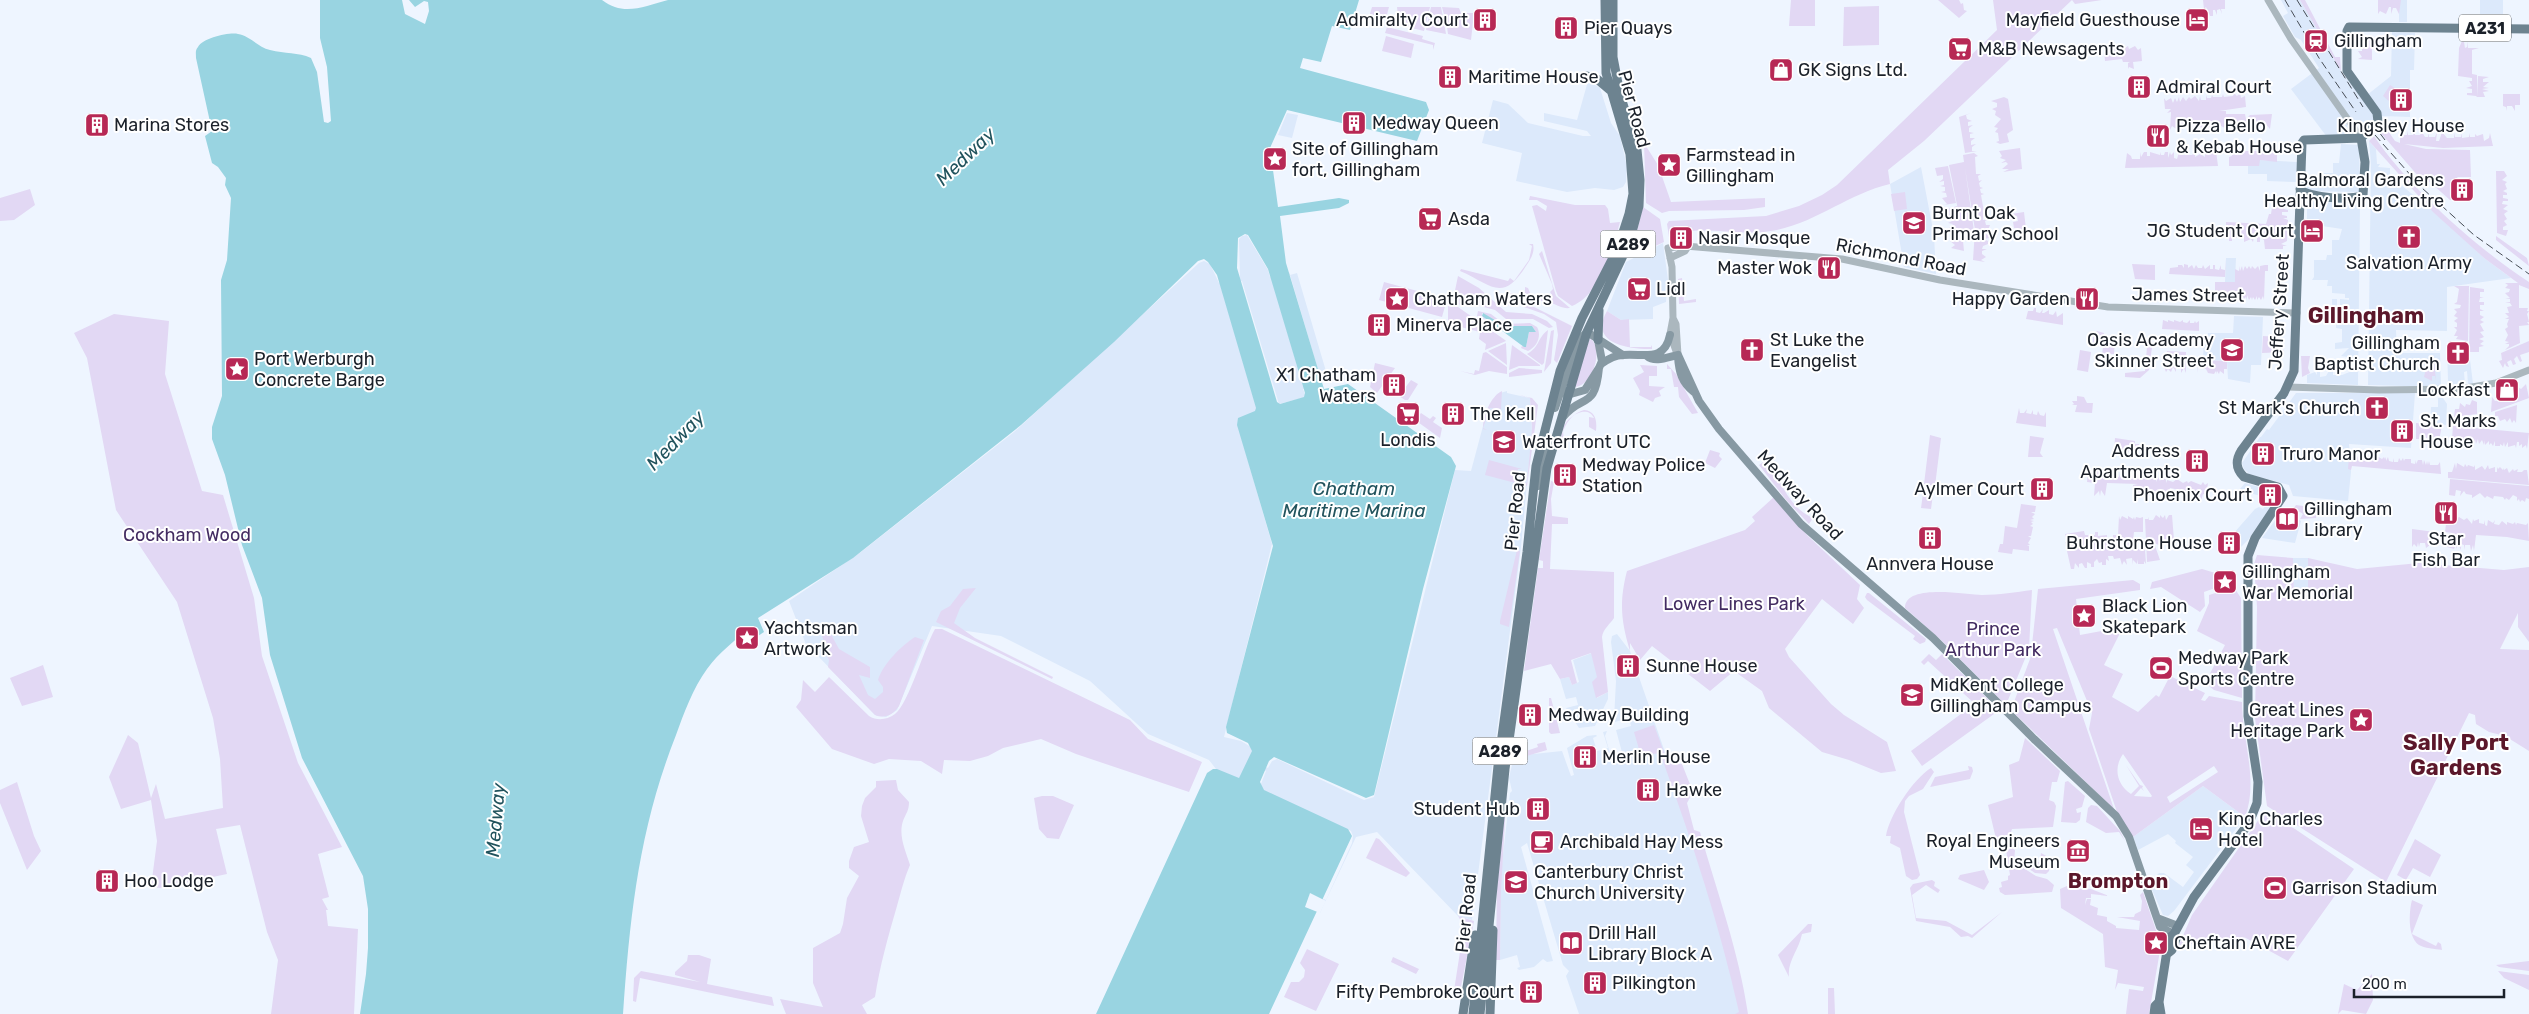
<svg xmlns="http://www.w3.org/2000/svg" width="2529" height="1014" viewBox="0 0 2529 1014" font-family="Rubik,sans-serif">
<rect width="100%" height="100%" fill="#eef5ff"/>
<path fill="#dce9fb" d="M 2281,0 L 2300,0 L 2341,71 L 2362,99 L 2391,76 L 2392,32 L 2415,33 L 2414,70 L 2410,70 L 2410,117 L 2382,116 L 2366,131 L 2350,137 L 2327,137 L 2291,89 L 2319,68 L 2301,40 L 2295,37 L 2283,16 L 2288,13 Z
M 2399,0 L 2407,0 L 2407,22 L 2399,22 Z
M 2480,0 L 2503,0 L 2503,24 L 2480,24 Z
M 1588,81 L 1600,88 L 1611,123 L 1620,136 L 1627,167 L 1626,182 L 1623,187 L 1614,190 L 1595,188 L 1567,192 L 1516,181 L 1522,153 L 1482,143 L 1493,100 L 1508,104 L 1528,123 L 1583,136 L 1591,136 L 1587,131 L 1544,121 L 1544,113 L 1577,120 Z
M 1287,113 L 1298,115 L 1292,138 L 1278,135 Z
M 2369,141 L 2376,149 L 2377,164 L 2380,164 L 2378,167 L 2390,168 L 2390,174 L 2396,181 L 2417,198 L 2420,198 L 2484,258 L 2511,278 L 2447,287 L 2447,331 L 2396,330 L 2397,353 L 2440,353 L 2441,387 L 2368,385 L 2371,164 Z
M 2341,144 L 2359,145 L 2360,192 L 2307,191 L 2306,183 L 2324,183 L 2324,173 L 2333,173 L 2333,163 L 2339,163 Z
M 2259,160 L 2297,162 L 2296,182 L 2267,181 L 2267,174 L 2248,174 L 2248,166 L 2259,166 Z
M 1921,167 L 1934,235 L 1936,274 L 1904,267 L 1890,184 Z
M 2307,201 L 2360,204 L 2358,385 L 2307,383 L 2307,375 L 2315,372 L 2317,375 L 2317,368 L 2320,368 L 2320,377 L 2326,376 L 2330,369 L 2333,369 L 2333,375 L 2336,375 L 2336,367 L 2339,368 L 2339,375 L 2342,375 L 2352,371 L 2353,364 L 2348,357 L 2341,356 L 2349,348 L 2335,349 L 2335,343 L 2342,342 L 2342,329 L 2336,328 L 2336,309 L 2332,309 L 2332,299 L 2337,299 L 2337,306 L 2340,307 L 2340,299 L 2349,300 L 2349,298 L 2345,298 L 2345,294 L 2332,293 L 2332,286 L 2327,286 L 2328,280 L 2312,280 L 2314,277 L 2314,260 L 2326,260 L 2327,255 L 2332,255 L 2332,240 L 2339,240 L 2342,229 L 2322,226 L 2322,224 L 2307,223 Z
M 1247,235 L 1268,270 L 1270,277 L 1289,272 L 1290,275 L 1272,280 L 1303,386 L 1321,380 L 1290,275 L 1297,273 L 1328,378 L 1321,381 L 1322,384 L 1303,389 L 1306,397 L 1279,404 L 1242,281 L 1221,287 L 1257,410 L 1238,426 L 1272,544 L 1224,737 L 1241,741 L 1251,747 L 1253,750 L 1251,760 L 1268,768 L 1272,761 L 1277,759 L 1364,800 L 1374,797 L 1455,470 L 1471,471 L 1487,411 L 1497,394 L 1507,391 L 1507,393 L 1530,398 L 1532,431 L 1521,547 L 1472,920 L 1458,916 L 1377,832 L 1356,837 L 1320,913 L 1310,893 L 1326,900 L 1352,843 L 1353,836 L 1351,831 L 1259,789 L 1266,771 L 1249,764 L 1244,775 L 1237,779 L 1216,769 L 1209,760 L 1148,734 L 1090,681 L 1001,636 L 932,626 L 897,710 L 886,717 L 875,715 L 817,655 L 809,652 L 789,601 L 861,552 L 1014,432 L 1199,263 L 1204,261 L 1210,264 L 1219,283 L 1240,277 L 1239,239 L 1242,236 Z
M 1663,243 L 1668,280 L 1666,302 L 1653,307 L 1653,319 L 1621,320 L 1607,311 L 1626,262 Z
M 2226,258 L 2236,258 L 2235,282 L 2225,282 Z
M 2234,316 L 2263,317 L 2261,365 L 2251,365 L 2250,383 L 2228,379 L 2227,361 L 2203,360 L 2204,338 L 2207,338 L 2208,333 L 2233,333 Z
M 2468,343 L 2473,384 L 2468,384 L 2467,371 L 2464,372 L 2465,384 L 2452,385 L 2452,381 L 2448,381 L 2447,344 Z
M 2296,393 L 2415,393 L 2411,448 L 2349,444 L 2351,472 L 2348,501 L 2293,496 L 2289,485 L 2249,474 L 2244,469 L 2242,463 L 2260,437 L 2261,437 L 2267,429 L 2269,430 Z
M 2438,398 L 2443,398 L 2447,404 L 2446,425 L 2430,423 L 2431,407 L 2438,407 Z
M 2245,483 L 2273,491 L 2277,499 L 2248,540 L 2240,548 L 2233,534 L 2255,509 L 2259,507 L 2263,509 L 2270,500 L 2266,493 L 2261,496 L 2246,492 L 2237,497 L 2235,495 Z
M 2284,508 L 2301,521 L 2295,543 L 2262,538 Z
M 2293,558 L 2309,558 L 2309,593 L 2294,593 Z
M 1617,634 L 1630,651 L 1668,761 L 1700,856 L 1746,1014 L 1579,1014 L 1566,976 L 1569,971 L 1563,965 L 1527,843 L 1521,847 L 1553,961 L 1547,962 L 1543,959 L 1534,967 L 1519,970 L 1517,968 L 1520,967 L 1517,955 L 1500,960 L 1501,873 L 1510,793 L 1512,791 L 1509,778 L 1514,756 L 1562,751 L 1571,776 L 1574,775 L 1567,748 L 1587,736 L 1596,735 L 1597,736 L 1593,738 L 1597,751 L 1608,748 L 1603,732 L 1607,731 L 1605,736 L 1612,760 L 1623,756 L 1616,730 L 1631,726 L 1629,718 L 1615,722 L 1614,719 L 1616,681 L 1611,642 L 1612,636 Z
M 1592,653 L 1598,677 L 1597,698 L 1608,692 L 1608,699 L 1595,726 L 1579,728 L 1566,708 L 1578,705 L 1576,697 L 1566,699 L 1560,679 L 1569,677 L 1572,685 L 1579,682 L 1573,660 Z
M 2203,786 L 2245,817 L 2174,911 L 2168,916 L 2163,915 L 2149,883 L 2159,873 L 2164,873 L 2183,887 L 2194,872 L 2186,865 L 2193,857 L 2175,843 L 2176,841 L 2168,834 L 2138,850 L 2133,837 Z"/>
<path fill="#e2d8f4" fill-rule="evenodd" d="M 1791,0 L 1815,0 L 1815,26 L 1789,26 Z
M 1938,0 L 1959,0 L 1961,4 L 1963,3 L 1964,10 L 1967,11 L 1959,18 Z
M 1993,0 L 2102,0 L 2075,4 L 2072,0 L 1924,141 L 1888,170 L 1890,184 C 1847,194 1815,224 1771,231 C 1736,237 1697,223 1669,237 L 1667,224 L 1669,221 L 1766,216 L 1799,206 L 1822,195 L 1837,185 L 1997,30 Z
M 2203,0 L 2225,0 L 2225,9 L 2221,9 L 2222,14 L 2220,9 L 2217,10 L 2217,15 L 2215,10 L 2213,10 L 2213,16 L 2210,16 L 2206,7 L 2204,9 Z
M 2300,0 L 2305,0 L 2335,57 L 2340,57 L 2341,71 Z
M 2378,0 L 2401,0 L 2399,14 L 2396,8 L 2393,8 L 2391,14 L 2391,7 L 2389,7 L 2386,14 L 2380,11 L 2378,14 Z
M 1879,6 L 1879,45 L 1843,46 L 1844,7 Z
M 1372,7 L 1389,7 L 1386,18 L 1370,14 Z
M 1397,7 L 1430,7 L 1424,31 L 1399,25 Z
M 1431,7 L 1441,7 L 1446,34 L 1426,30 Z
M 1442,7 L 1459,8 L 1461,13 L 1474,13 L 1471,40 L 1448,34 L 1447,27 L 1451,27 L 1447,26 Z
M 1387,27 L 1423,36 L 1422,39 L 1435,43 L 1433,50 L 1433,45 L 1385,33 Z
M 1386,36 L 1414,44 L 1411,58 L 1382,51 Z
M 2372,37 L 2372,60 L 2358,59 L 2362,57 L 2358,51 L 2362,51 L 2362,48 L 2358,44 L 2368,43 L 2368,39 L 2357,38 Z
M 2462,41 L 2464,42 L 2465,48 L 2467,47 L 2467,41 L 2468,48 L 2479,48 L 2472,50 L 2472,74 L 2477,75 L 2477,97 L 2478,76 L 2489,77 L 2483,79 L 2483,82 L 2489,82 L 2483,87 L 2489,88 L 2482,89 L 2489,91 L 2483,92 L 2485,97 L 2467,95 L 2467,93 L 2472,93 L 2472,89 L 2466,88 L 2472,86 L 2469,81 L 2472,81 L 2472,78 L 2458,76 L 2459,48 Z
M 2128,46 L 2129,49 L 2135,46 L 2138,50 L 2141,48 L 2142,61 L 2133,62 L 2134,69 L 2129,67 L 2128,69 L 2128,63 L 2130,62 L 2123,62 L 2122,59 L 2105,61 L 2104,50 L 2106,48 L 2109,50 L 2114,47 L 2118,51 L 2120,47 L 2123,49 Z
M 2390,85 L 2398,90 L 2397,105 L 2391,103 L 2383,96 Z
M 2234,93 L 2237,96 L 2240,93 L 2241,98 L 2245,96 L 2246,107 L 2219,111 L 2226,111 L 2226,114 L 2245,114 L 2246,119 L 2250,115 L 2272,114 L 2270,129 L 2264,122 L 2264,126 L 2258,124 L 2258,129 L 2253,126 L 2250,129 L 2250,124 L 2241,124 L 2239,129 L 2238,124 L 2234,124 L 2233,129 L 2230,124 L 2227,129 L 2219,125 L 2217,130 L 2212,125 L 2208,129 L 2205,125 L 2204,130 L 2198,125 L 2197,130 L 2195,130 L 2193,122 L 2190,123 L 2190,130 L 2185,126 L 2182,130 L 2182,125 L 2178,126 L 2178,130 L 2172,126 L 2170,130 L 2171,112 L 2167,113 L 2171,109 L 2165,109 L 2164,98 L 2166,101 L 2171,98 L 2173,103 L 2175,98 L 2177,102 L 2179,97 L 2180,102 L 2183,97 L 2186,101 L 2189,97 L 2191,99 L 2195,96 L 2199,101 L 2200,96 L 2201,100 L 2206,100 L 2206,95 L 2207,98 L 2211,98 L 2212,95 L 2213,97 L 2222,97 L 2223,94 L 2224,97 L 2233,96 Z
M 2503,94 L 2520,94 L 2520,111 L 2520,105 L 2515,105 L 2515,111 L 2512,106 L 2507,106 L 2506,111 L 2506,107 L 2503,106 Z
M 2004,97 L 2008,99 L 2013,130 L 2007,134 L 2009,142 L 2000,144 L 1996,142 L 1999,141 L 1998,133 L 1995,132 L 1998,128 L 1994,127 L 2001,119 L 1995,115 L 1996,111 L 1992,109 L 1997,107 L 1997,103 L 1991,101 Z
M 1971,113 L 1966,115 L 1967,119 L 1972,121 L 1968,122 L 1968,126 L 1973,125 L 1969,128 L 1969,132 L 1974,133 L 1970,134 L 1970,138 L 1975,138 L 1971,141 L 1971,145 L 1976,144 L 1972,147 L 1972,151 L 1977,151 L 1965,153 L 1959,117 Z
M 2384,125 L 2395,141 L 2400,143 L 2400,131 L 2402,135 L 2407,135 L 2408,131 L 2408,135 L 2413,135 L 2415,131 L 2415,135 L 2420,135 L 2422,132 L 2425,137 L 2428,137 L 2429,132 L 2429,137 L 2435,137 L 2437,132 L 2436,141 L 2439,141 L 2442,132 L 2447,138 L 2454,138 L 2454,133 L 2455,137 L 2461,137 L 2462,133 L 2462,138 L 2469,137 L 2469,133 L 2470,137 L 2475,137 L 2475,134 L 2477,136 L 2483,134 L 2484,141 L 2489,138 L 2490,133 L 2493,146 L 2443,148 L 2404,144 L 2426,149 L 2470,150 L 2471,177 L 2458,177 L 2453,181 L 2453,199 L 2450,200 L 2432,184 L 2435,181 L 2433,179 L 2426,185 L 2379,131 Z
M 2374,136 C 2409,188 2477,248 2529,282 L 2529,289 L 2519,285 L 2519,308 L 2528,308 L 2527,311 L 2529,311 L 2527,314 L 2529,322 L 2527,322 L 2529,325 L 2519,326 L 2520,343 L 2505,350 L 2509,346 L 2509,344 L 2505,344 L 2509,342 L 2505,341 L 2508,335 L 2505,329 L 2508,327 L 2507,324 L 2509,319 L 2505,319 L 2509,317 L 2505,313 L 2509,313 L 2507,307 L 2512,306 L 2510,303 L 2505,303 L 2510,302 L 2510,299 L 2505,299 L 2510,298 L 2505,293 L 2509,292 L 2510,289 L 2505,288 L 2508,285 L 2505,283 L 2518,283 L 2484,258 L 2433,212 L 2369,141 Z
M 1644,143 L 1658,165 L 1671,202 L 1765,198 L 1765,207 L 1744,210 L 1669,211 L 1662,213 L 1646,203 Z
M 2020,148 L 2022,169 L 2003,172 L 2009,169 L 2002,169 L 2008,164 L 2006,162 L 2001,163 L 2006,160 L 2000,158 L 2002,156 L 1999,151 Z
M 2205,151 L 2209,154 L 2209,151 L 2216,151 L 2218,166 L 2125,168 L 2127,153 L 2131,156 L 2132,159 L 2140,159 L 2140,152 L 2141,157 L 2144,152 L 2147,152 L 2147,156 L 2150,156 L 2150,152 L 2160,155 L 2161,152 L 2161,155 L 2164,155 L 2165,152 L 2168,152 L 2168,158 L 2170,152 L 2171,155 L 2174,152 L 2174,158 L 2177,159 L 2179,152 L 2182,155 L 2186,155 L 2187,152 L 2188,155 L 2192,155 L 2195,152 L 2195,157 L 2200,154 L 2205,157 Z
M 2232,151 L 2237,151 L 2238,156 L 2238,151 L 2277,151 L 2277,162 L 2260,160 L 2259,166 L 2229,166 L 2229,157 L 2232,156 Z
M 1974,153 L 1978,156 L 1975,157 L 1976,174 L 1981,174 L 1978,176 L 1979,181 L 1982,180 L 1979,183 L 1980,187 L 1983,188 L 1980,189 L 1981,193 L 1984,194 L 1981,195 L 1984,212 L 1988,213 L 1983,214 L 1983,220 L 1989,219 L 1985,221 L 1986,225 L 1990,225 L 1988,230 L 1992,231 L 1984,231 L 1985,234 L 1990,235 L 1989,238 L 1984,239 L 1988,241 L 1988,244 L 1983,246 L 1982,249 L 1987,249 L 1982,251 L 1982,254 L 1986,257 L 1981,260 L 1985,262 L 1973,260 L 1975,230 L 1965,168 L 1974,231 L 1962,231 L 1964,251 L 1951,248 L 1955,245 L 1950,241 L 1958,241 L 1958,239 L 1950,236 L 1950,234 L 1954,233 L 1953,229 L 1949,228 L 1953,224 L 1948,223 L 1952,221 L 1951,217 L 1946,216 L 1950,213 L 1945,210 L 1957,206 L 1961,225 L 1949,165 L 1964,162 L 1963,155 Z
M 1948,166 L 1956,203 L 1944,205 L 1947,204 L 1942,198 L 1947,197 L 1946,193 L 1941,192 L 1945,191 L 1945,187 L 1940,186 L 1944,185 L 1944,181 L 1939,182 L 1943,179 L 1943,175 L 1937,176 L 1935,168 Z
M 2496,171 L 2504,171 L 2507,176 L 2502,180 L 2507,182 L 2505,184 L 2507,189 L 2503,191 L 2507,193 L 2507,195 L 2503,195 L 2503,198 L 2508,199 L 2508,201 L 2503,201 L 2502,204 L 2508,205 L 2503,209 L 2508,211 L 2504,214 L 2507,219 L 2504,221 L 2507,225 L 2503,227 L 2503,230 L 2508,230 L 2506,236 L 2497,233 Z
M 30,189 L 35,205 L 14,220 L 0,221 L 0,198 Z
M 1905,192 L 1907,209 L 1894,211 L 1891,194 Z
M 1530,196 L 1575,205 L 1605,205 L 1608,209 L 1610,223 L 1620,222 C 1613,248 1600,295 1572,306 L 1558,296 L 1556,291 L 1532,206 L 1537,205 L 1546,211 L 1547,206 L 1537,200 L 1529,200 Z
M 2273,200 L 2288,201 L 2282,204 L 2288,205 L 2284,206 L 2284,209 L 2288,210 L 2288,212 L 2282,212 L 2282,215 L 2287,216 L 2287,218 L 2283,218 L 2288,220 L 2287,241 L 2281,244 L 2287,246 L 2283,246 L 2283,249 L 2265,249 L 2264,240 L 2260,237 L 2260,242 L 2257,242 L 2257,235 L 2254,236 L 2253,242 L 2251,239 L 2244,242 L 2244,237 L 2232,238 L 2232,241 L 2229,241 L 2229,236 L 2226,236 L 2226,222 L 2266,224 L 2269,214 L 2271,214 Z
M 1643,207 L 1660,219 L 1664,242 L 1640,253 L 1632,249 L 1641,243 L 1639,237 L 1635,239 Z
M 2024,212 L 2026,229 L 2026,231 L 2014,228 L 2013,222 L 2018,221 L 2017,216 L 2011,214 Z
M 2496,236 L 2527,258 L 2529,266 L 2496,240 Z
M 1529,244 L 1533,244 C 1535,252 1531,259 1526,266 C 1502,304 1491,284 1460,271 L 1461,269 L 1508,281 L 1510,278 L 1514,281 L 1529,260 L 1532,246 Z
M 1542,251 L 1556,296 L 1570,308 C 1562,309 1558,305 1551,303 C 1541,299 1534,304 1525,295 L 1525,287 L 1528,288 L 1531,295 L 1542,299 L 1552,295 L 1550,292 L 1553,289 L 1552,284 L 1539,254 Z
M 2226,259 L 2225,277 L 2169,274 L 2170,268 L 2178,267 L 2178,265 L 2182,265 L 2184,268 L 2184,264 L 2188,265 L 2188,268 L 2192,265 L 2194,269 L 2196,265 L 2198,268 L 2202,268 L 2203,265 L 2205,269 L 2210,265 L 2210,269 L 2213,269 L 2213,265 L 2215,265 L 2215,269 L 2219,270 L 2221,265 L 2221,269 L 2225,270 Z
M 2132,264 L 2155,265 L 2155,280 L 2135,279 Z
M 2265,265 L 2268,265 L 2268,271 L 2265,271 L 2264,300 L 2263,296 L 2261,300 L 2259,297 L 2257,300 L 2257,296 L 2255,300 L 2253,297 L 2252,300 L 2251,297 L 2249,300 L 2247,295 L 2247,300 L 2246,297 L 2244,299 L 2243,297 L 2241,299 L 2240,295 L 2238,299 L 2236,295 L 2236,299 L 2233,299 L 2233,294 L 2229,294 L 2229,299 L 2227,296 L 2226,299 L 2226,294 L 2222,294 L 2222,299 L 2221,294 L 2216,294 L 2215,299 L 2215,282 L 2235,282 L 2235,269 L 2239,271 L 2239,266 L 2240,271 L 2242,266 L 2243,271 L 2245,266 L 2247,269 L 2249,266 L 2251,269 L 2252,266 L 2255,269 L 2258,266 L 2260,271 L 2260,266 Z
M 1458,276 L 1479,288 L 1506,312 L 1532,314 L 1547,321 L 1553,327 L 1549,328 L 1533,319 L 1506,319 L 1495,310 L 1484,307 L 1470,303 L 1461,306 L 1453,300 Z
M 1682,278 L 1684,301 L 1696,299 L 1696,302 L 1679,304 L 1678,279 Z
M 1384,282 L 1447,299 L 1442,317 L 1379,300 Z
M 2454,286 L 2469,286 L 2468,341 L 2456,339 L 2458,336 L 2454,336 L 2457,330 L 2454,327 L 2457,327 L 2457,323 L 2454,321 L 2458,318 L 2454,316 L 2457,312 L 2454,309 L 2460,308 L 2461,305 L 2454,304 L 2457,302 L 2459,289 Z
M 2470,287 L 2484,289 L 2484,292 L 2480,292 L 2480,297 L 2484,298 L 2480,298 L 2479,302 L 2484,302 L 2484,305 L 2480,305 L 2480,309 L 2484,311 L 2480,311 L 2480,315 L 2484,317 L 2480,320 L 2484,322 L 2480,324 L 2484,331 L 2480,332 L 2484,337 L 2479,339 L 2484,341 L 2480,344 L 2484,346 L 2479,347 L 2479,352 L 2469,352 Z
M1506 300a7 7 0 1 1 14 0a7 7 0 1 1-14 0Z
M 1448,300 L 1505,340 L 1506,341 L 1485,350 L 1486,344 L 1479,339 L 1480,332 L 1457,326 L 1458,324 L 1448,320 Z
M 1526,303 L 1572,326 L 1557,363 L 1554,360 L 1558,335 L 1556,322 L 1544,314 L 1524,307 Z
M 2034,308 L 2036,308 L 2036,312 L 2040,313 L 2043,309 L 2042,313 L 2044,313 L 2049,310 L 2049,314 L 2053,315 L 2056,311 L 2057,317 L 2063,313 L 2063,325 L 2026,319 L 2028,311 L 2033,311 Z
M 1478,311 L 1491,314 L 1504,324 L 1530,323 L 1537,327 C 1542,336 1537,347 1528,351 L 1521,348 L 1522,346 L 1526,347 L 1529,332 L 1536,332 L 1532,326 L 1505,326 L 1482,313 L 1482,316 L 1488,321 L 1487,322 L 1481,316 L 1477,316 Z
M 1607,311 L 1621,320 L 1629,319 L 1630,347 L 1651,347 L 1652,345 L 1652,349 C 1629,349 1588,344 1607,311 Z
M 114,314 L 169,321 L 165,374 L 202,491 L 223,495 L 254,598 L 262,656 L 298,763 L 342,847 L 318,854 L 329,897 L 322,899 L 328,910 L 326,910 L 328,926 L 358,929 L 354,1014 L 271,1014 L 278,960 L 267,932 L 240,825 L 216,829 L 227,874 L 160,888 L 151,887 L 157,841 L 151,800 L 121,809 L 109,777 L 128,735 L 138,743 L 151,798 L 156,784 L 165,819 L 223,808 L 220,759 L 213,718 L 177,602 L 116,510 L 87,358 L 74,333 Z
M 2163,320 L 2168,322 L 2168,320 L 2174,322 L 2174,320 L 2180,322 L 2183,320 L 2183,322 L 2187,323 L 2190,320 L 2190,323 L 2194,323 L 2195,321 L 2196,323 L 2199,321 L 2199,331 L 2162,329 Z
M 1548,330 L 1544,363 L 1542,365 L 1527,354 C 1540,347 1537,338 1548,330 Z
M 1554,330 L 1551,363 L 1544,372 L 1551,331 Z
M 2097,331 L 2104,333 L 2103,345 L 2109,341 L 2115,342 L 2114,354 L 2102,354 L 2103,347 L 2093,345 L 2093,334 Z
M 2263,336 L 2280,337 L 2280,340 L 2284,340 L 2280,344 L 2284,346 L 2279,347 L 2284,349 L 2279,350 L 2284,350 L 2284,352 L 2262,353 Z
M 1591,339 C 1604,351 1592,387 1574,387 L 1589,340 Z
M 2529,341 L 2529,352 L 2520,355 L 2522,361 L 2520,362 L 2517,356 L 2514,359 L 2516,364 L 2513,365 L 2511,360 L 2507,362 L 2509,367 L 2506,366 L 2505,363 L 2503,368 L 2499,361 L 2502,360 L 2501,353 Z
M 1506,343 L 1507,365 L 1488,351 Z
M 1512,345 L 1540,365 L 1540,366 L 1519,366 L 1509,370 Z
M 2147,347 L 2152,347 L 2149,370 L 2140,378 L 2125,377 L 2125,373 L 2145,371 Z
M 2080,350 L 2091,352 L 2088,372 L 2077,370 Z
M 2167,351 L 2186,352 L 2186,373 L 2184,368 L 2181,373 L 2181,369 L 2176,366 L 2176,372 L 2173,367 L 2171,372 L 2168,369 L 2166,372 L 2164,367 Z
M 1486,352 L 1507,367 L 1507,374 L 1489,371 L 1475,375 L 1460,371 L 1474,374 L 1475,370 L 1479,371 L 1483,353 Z
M 2301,356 L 2310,356 L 2308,368 L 2310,373 L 2302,377 Z
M 2428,359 L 2434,359 L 2436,381 L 2435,376 L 2432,376 L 2432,381 L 2424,377 Z
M 2198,360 L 2227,361 L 2227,369 L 2224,369 L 2224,374 L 2220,371 L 2219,374 L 2217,371 L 2216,374 L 2216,371 L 2214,374 L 2208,373 L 2206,369 L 2198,367 L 2197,373 Z
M 1375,363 L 1395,368 L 1377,393 L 1370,387 Z
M 1667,364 L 1676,374 L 1698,413 L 1692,414 L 1679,397 L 1678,387 L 1674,387 L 1671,369 L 1667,369 Z
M 1640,365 L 1657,366 L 1657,376 L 1649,376 L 1649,386 L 1665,387 L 1659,391 L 1661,396 L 1655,398 L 1653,402 L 1639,395 L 1640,391 L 1633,378 L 1644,372 Z
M 1519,368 L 1542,370 L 1542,373 L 1509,377 L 1509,373 Z
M 1411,380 L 1418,384 L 1408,400 L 1405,400 L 1399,396 Z
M 2526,384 L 2529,398 L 2491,412 L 2492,397 L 2495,401 L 2499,400 L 2498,395 L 2501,397 L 2511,398 L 2515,393 L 2516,396 L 2519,396 L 2518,387 L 2521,389 Z
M 1502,391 L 1501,409 L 1490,408 L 1483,428 L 1487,430 L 1483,429 C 1483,416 1490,397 1502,391 Z
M 1519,395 L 1532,398 L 1538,405 L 1527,486 L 1485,475 L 1489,460 L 1522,469 L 1518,469 L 1516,479 L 1519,480 L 1518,483 L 1524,485 L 1527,482 L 1532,429 L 1530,398 Z
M 2077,396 L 2084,397 L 2087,403 L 2093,403 L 2092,413 L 2075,412 L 2077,405 L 2072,405 L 2074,404 L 2072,401 L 2077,401 Z
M 2472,400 L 2477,402 L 2477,414 L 2454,417 L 2455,409 L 2459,409 L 2460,403 L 2465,407 L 2466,404 L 2470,405 Z
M 2517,405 L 2516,423 L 2514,420 L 2512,423 L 2510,418 L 2507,422 L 2505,419 L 2500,421 L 2498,416 L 2496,416 L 2495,421 L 2495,412 Z
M 2019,408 L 2020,413 L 2024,413 L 2027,409 L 2026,413 L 2031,414 L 2033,410 L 2033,414 L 2037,415 L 2038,411 L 2040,415 L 2044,416 L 2046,412 L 2046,427 L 2016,423 Z
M 1584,410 C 1596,411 1597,421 1596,431 L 1589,427 L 1589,417 L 1594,418 C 1587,403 1564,418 1563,430 C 1563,433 1564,436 1563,439 L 1559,443 C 1564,428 1568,415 1584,410 Z
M 1421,413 L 1430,419 L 1433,416 L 1436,418 L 1433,422 L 1442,428 L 1440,438 L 1415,420 Z
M 2416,423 L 2442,425 L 2439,441 L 2438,436 L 2434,441 L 2434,437 L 2432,440 L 2428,435 L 2427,440 L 2425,435 L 2424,440 L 2422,436 L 2421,440 L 2419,436 L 2419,439 L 2416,439 Z
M 2453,426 L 2529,433 L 2527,449 L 2526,445 L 2522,448 L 2522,444 L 2519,446 L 2519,442 L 2517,442 L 2516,448 L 2515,445 L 2508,447 L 2508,442 L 2505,447 L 2504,442 L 2503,446 L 2500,444 L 2500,446 L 2495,446 L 2495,441 L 2493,446 L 2491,443 L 2489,445 L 2489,441 L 2485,445 L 2484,440 L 2484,445 L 2482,440 L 2479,444 L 2478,439 L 2476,444 L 2475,439 L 2474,444 L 2468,440 L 2463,443 L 2463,438 L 2452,439 Z
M 1930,435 L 1941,438 L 1935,486 L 1924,484 Z
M 2030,436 L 2044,438 L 2040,453 L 2043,457 L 2028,457 Z
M 2115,438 L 2135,441 L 2135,444 L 2139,444 L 2138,453 L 2134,452 L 2134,449 L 2132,452 L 2130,450 L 2128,452 L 2122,451 L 2122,448 L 2115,447 L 2114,450 Z
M 1710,450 L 1720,453 L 1719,456 L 1722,459 L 1715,468 L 1705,463 Z
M 2353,454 L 2356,454 L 2357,458 L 2359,454 L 2364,460 L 2366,460 L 2366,455 L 2367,459 L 2369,455 L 2370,459 L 2373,456 L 2374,459 L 2375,456 L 2376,460 L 2377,456 L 2382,459 L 2384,457 L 2385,459 L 2386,457 L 2386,461 L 2388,457 L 2389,461 L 2393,462 L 2394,458 L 2394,462 L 2398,462 L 2399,458 L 2401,461 L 2403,458 L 2404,461 L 2405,459 L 2411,459 L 2411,463 L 2415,464 L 2415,460 L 2416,464 L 2418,460 L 2422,460 L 2423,465 L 2424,460 L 2426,465 L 2427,461 L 2428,465 L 2429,461 L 2430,465 L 2438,465 L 2440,462 L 2441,474 L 2352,466 L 2351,470 L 2348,469 L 2349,456 L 2352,458 Z
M 1769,458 C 1778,479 1790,509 1813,518 L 1809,524 L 1787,501 L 1759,465 Z
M 2455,463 L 2456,469 L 2457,463 L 2464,467 L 2465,464 L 2467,467 L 2468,465 L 2474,467 L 2475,465 L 2475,470 L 2482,466 L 2485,470 L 2488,465 L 2489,469 L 2495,467 L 2495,472 L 2497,472 L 2497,467 L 2498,469 L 2500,467 L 2503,470 L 2504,468 L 2504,470 L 2507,468 L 2509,473 L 2513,469 L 2514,471 L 2518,469 L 2517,472 L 2522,472 L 2524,470 L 2527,470 L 2529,485 L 2448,478 L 2448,472 L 2452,472 Z
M 2096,469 L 2100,472 L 2101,470 L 2105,472 L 2108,471 L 2109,473 L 2111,471 L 2113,476 L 2119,477 L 2119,472 L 2120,477 L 2123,477 L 2124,472 L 2124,476 L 2128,476 L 2129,473 L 2130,477 L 2133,475 L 2135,478 L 2138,474 L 2141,475 L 2143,478 L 2143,475 L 2152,476 L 2154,479 L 2156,477 L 2156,482 L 2158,477 L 2160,481 L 2161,478 L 2163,480 L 2165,478 L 2167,483 L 2167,480 L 2173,482 L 2177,479 L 2183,483 L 2187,481 L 2188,483 L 2191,481 L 2201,485 L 2203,482 L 2205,485 L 2208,483 L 2206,495 L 2203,494 L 2201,501 L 2200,494 L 2170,488 L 2167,496 L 2163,494 L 2158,496 L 2157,493 L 2157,496 L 2152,496 L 2153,492 L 2151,492 L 2149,496 L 2147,491 L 2145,496 L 2139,493 L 2139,496 L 2137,494 L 2133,496 L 2133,485 L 2138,484 L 2107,483 L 2105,496 L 2101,490 L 2100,496 L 2099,491 L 2094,496 L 2095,483 L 2087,482 L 2088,472 L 2095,472 Z
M 2450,479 L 2529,486 L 2529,499 L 2526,498 L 2525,502 L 2522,500 L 2520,502 L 2519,499 L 2517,501 L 2517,497 L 2513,495 L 2509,500 L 2506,498 L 2505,500 L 2503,497 L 2494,496 L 2493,499 L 2487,496 L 2485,498 L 2480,493 L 2472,498 L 2472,495 L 2466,494 L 2464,491 L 2460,496 L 2461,491 L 2456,490 L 2455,496 L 2449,495 Z
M 1551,481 L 1554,482 L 1551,499 L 1552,516 L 1568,518 L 1568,524 L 1552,524 L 1550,569 L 1614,572 L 1614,618 C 1611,623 1603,629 1602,637 L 1608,692 L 1596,698 L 1592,682 L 1597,677 L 1591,653 L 1571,660 L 1577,683 L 1572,685 L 1569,677 L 1560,679 L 1551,664 L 1524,671 L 1538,568 L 1543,568 L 1543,561 L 1539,560 Z
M 1924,486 L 1934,487 L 1931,509 L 1921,508 Z
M 1774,497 L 1808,536 L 1860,585 L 1857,599 L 1864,608 L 1853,624 L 1822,599 L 1785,649 L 1789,657 L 1831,704 L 1844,715 L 1887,742 L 1896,771 L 1881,773 L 1849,760 L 1822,752 L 1769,708 L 1762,691 L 1734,671 L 1710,691 L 1652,646 L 1640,660 L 1630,643 L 1630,651 C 1621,621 1619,602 1627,571 L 1745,530 L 1755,521 L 1752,517 Z
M 2021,504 L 2036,506 L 2035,512 L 2031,512 L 2035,514 L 2032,517 L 2034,519 L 2030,520 L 2034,521 L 2031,522 L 2033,524 L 2030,526 L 2033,527 L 2031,536 L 2028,536 L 2031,538 L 2028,543 L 2030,545 L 2027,545 L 2029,546 L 2029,551 L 2013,549 L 2012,554 L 1998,552 L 2000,544 L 2003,544 L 2005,526 L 2017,528 Z
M 2296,505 L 2310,507 L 2309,510 L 2313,511 L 2314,507 L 2317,508 L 2316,518 L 2300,519 L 2303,514 L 2294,508 Z
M 2156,515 L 2160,518 L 2160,515 L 2163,518 L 2165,515 L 2166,520 L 2169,515 L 2172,515 L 2174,540 L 2162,545 L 2161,543 L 2159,545 L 2154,543 L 2160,560 L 2147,562 L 2145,519 L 2148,519 L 2148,517 L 2149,520 L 2153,520 Z
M 2119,516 L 2120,520 L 2122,516 L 2128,519 L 2128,516 L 2133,519 L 2134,517 L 2135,520 L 2136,517 L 2140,518 L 2143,517 L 2143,532 L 2134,532 L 2132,549 L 2145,549 L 2146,564 L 2144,561 L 2144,564 L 2138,564 L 2137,559 L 2137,564 L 2133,560 L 2133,565 L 2132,558 L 2126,559 L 2127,565 L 2124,561 L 2122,565 L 2120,558 L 2114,559 L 2113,556 L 2108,556 L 2109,561 L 2106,559 L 2106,565 L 2102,565 L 2102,562 L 2099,563 L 2097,559 L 2094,562 L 2094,567 L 2091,567 L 2091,564 L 2087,562 L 2087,568 L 2085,568 L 2082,563 L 2079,564 L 2079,568 L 2075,563 L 2074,569 L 2071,569 L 2065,542 L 2067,542 L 2065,534 L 2084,531 L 2085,535 L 2095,535 L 2095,532 L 2098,532 L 2098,536 L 2107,535 L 2107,545 L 2113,546 L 2113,535 L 2118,535 Z
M 2447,516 L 2448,522 L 2452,521 L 2454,517 L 2454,521 L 2459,517 L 2464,520 L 2467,518 L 2472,524 L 2473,519 L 2474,521 L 2479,519 L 2479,523 L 2484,524 L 2485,520 L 2485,525 L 2487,526 L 2488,520 L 2493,523 L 2495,520 L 2494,524 L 2499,525 L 2502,521 L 2507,525 L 2507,522 L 2513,524 L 2515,522 L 2516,525 L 2517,523 L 2526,525 L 2528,523 L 2529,541 L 2507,537 L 2476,535 L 2474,551 L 2473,545 L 2471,551 L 2470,545 L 2465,545 L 2464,550 L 2464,545 L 2461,544 L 2461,550 L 2458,544 L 2456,549 L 2456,544 L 2454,549 L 2447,547 L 2449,533 L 2453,533 L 2445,532 Z
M 2412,529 L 2435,532 L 2434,542 L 2426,548 L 2425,543 L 2420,543 L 2419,547 L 2418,542 L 2417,547 L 2414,544 L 2412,547 Z
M 1517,550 L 1520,551 L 1509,627 L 1500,624 L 1500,621 Z
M 2257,555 L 2293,558 L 2294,593 L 2308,593 L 2308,558 L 2357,569 L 2419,563 L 2504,570 L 2529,567 L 2529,642 L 2518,627 L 2518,613 L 2500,649 L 2529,650 L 2529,751 L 2505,736 L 2489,732 L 2476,724 L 2475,715 L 2469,713 L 2386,882 L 2267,806 L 2255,718 L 2257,607 L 2254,564 Z
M 2202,569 L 2222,575 L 2219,581 L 2218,587 L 2204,592 L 2205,606 L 2200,612 L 2161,587 L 2150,589 L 2152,582 Z
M 2133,580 L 2140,584 L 2140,590 L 2076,599 L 2080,635 L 2123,627 L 2104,665 L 2123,674 L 2112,697 L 2138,712 L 2156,695 L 2159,697 L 2170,676 L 2205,693 L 2201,700 L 2205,701 L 2209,696 L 2242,702 C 2242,741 2259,780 2245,817 L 2203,786 L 2133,837 L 2117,812 L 2089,729 L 2092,713 L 2057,628 L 2053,629 L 2114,809 L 2011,710 L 2036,643 L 2032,645 L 2038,589 ZM 2123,754 L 2152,796 L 2151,797 L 2134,796 L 2141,788 L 2144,791 L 2142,788 L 2143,786 L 2140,785 L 2126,765 L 2139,786 L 2131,794 C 2117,785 2113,768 2123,754 ZM 2214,766 L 2218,772 L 2170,803 L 2167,797 Z
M 2231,583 L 2241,598 L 2242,698 L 2214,690 L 2205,683 L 2225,645 L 2197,631 L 2209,603 L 2209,595 L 2222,591 Z
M 976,588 L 960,608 L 954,623 L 975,638 L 1053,677 L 1052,679 L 936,622 L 941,611 L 950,606 L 963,589 Z
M 2032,590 L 2029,649 L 2006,705 L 1941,640 L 1905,608 C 1905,583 1967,595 1982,595 C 1999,595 2016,592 2032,590 Z
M 1867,593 L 1869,593 L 1926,639 L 1925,642 L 1920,644 L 1913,639 L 1915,636 L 1867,600 L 1865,597 Z
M 827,627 L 839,649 L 870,667 L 870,678 L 859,675 L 868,695 L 875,699 L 883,692 L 883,687 L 878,680 C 883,664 901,646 915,637 L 924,640 L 899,706 C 893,715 885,719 875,715 L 828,667 L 829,660 L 821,646 L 824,641 L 820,631 Z
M 935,629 L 942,629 L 1130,720 L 1148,739 L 1202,762 L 1189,792 L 1076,754 L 1041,739 L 1003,748 L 988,756 L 970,761 L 944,760 L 942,774 L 921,761 L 889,759 L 874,764 L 832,749 L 796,707 L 801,700 L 803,680 L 815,692 L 829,677 L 869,716 C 877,721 887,720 895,714 C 909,703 924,648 935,629 Z
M 1929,654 L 1936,660 L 1942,654 L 1994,705 L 1994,709 L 1975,704 L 1928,661 L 1924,665 L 1921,662 Z
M 43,665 L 53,697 L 22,706 L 10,678 Z
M 1549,698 L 1551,698 L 1560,733 L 1551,734 L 1549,732 Z
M 1973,705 L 1994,711 L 1994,714 L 1922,766 L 1911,751 Z
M 1654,725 L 1668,763 L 1682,764 L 1693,792 L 1687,803 L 1694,830 L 1700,832 C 1717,892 1739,952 1748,1014 L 1735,1014 L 1739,1012 C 1719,923 1691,838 1660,753 L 1641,756 L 1634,732 Z
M 2025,738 L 2060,771 L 2057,782 L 2052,782 L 2049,800 L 2054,802 L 2056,806 L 2053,827 L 2012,829 L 2009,838 L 1997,843 L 1988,805 L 2013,797 L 2009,765 L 2019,761 Z
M 1545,742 L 1547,750 L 1513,760 L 1515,755 L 1538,747 L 1537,744 Z
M 1968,766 L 1972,767 L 1973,771 L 1970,779 L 1930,787 L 1935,777 L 1969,770 Z
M 1931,768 L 1934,772 L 1923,789 L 1909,796 L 1905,801 L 1904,812 L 1920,875 L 1917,879 L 1912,880 L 1906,876 L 1900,848 L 1890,843 L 1891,836 L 1886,836 C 1889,816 1913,779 1931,768 Z
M 896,780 L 898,790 L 909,802 C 909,811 906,813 903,821 C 898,836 906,851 910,865 C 904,879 901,892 897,906 C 888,937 880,965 875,997 L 862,1005 L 867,1014 L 786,1014 L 780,999 L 823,1007 L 813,983 L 813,948 L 840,933 L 843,924 L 847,898 L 859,876 L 849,868 L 849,861 L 854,847 L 869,842 L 861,816 L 862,806 L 865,798 L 876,787 L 876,781 Z
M 2068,781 L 2085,796 L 2082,807 L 2076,809 L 2077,813 L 2081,812 L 2080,820 L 2076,823 L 2061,822 L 2065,782 Z
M 17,782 L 34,836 L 41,851 L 27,870 L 0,803 L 0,790 Z
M 1507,786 L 1501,891 L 1500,960 L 1496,960 L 1497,878 Z
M 1042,796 L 1053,796 L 1074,805 L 1059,839 L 1047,838 L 1039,829 L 1034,798 Z
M 2091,805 L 2097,806 L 2120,831 L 2125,841 L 2119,832 L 2106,833 L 2086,822 L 2088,808 Z
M 2264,812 L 2295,829 L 2354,869 L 2288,961 L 2244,937 L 2245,939 L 2179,945 L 2192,915 Z
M 1376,838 L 1379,839 L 1410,873 L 1406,877 L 1366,858 Z
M 2415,839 L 2441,855 L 2430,877 L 2413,868 L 2406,880 L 2397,875 Z
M 2005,843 L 2015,850 L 2014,862 L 2036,876 L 2047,879 L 2054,885 L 2052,892 L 2005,895 L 2000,892 L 1999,888 L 2002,887 L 2001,882 L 2008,880 L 2008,876 L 2010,875 Z
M 2041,853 L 2050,858 L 2049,871 L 2046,874 L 2035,873 L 2021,864 L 2026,864 L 2027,861 L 2040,862 Z
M 1984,870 L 1989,882 L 1984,890 L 1958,879 L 1960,875 Z
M 1932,880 L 1935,882 L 1934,886 L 1940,890 L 1938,893 L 1926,885 L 1912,895 L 1916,918 L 1946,921 L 1972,935 L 2002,912 L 1972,938 L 1968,936 L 1961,937 L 1950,927 L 1916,921 L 1910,888 L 1913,884 Z
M 2067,886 L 2091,889 L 2109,896 L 2091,894 L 2091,898 L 2086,898 L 2085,905 L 2087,899 L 2091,899 L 2090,905 L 2098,908 L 2097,915 L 2107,917 L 2107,921 L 2116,926 L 2116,928 L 2139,930 L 2140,921 L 2117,917 L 2134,917 L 2135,914 L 2141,911 L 2142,901 L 2140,895 L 2143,892 L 2161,945 L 2149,1014 L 2126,1014 L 2129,989 L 2143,991 L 2144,987 L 2118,983 L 2115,990 L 2118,970 L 2105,967 L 2103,934 L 2061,908 L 2060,889 Z
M 2412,900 L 2423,905 L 2412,934 L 2436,946 L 2438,942 L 2441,944 L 2442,950 C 2435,949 2424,948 2419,945 C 2407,937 2409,911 2412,900 Z
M 1458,916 L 1474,921 L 1459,997 L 1453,997 L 1464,926 Z
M 1808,924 L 1812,924 L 1811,932 L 1802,934 C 1799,950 1787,961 1789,977 L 1778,955 Z
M 1307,949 L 1339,964 L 1316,1011 L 1284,997 L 1291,982 L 1299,982 L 1304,977 L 1305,970 L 1300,963 Z
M 688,955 L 699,955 L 711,959 L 707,984 L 772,997 L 774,1006 L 640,978 L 636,1002 L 633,1001 L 634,978 L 641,971 L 700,982 L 675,975 L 675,972 L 687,961 Z
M 1393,957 L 1419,969 L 1416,974 L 1391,962 Z
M 2529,961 L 2529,971 L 2499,967 L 2496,965 Z
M 2498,971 L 2529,975 L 2529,990 L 2504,978 Z
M 2372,974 L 2373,1000 L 2366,1014 L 2342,1010 L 2338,1014 L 2344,984 L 2357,990 Z
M 1834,988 L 1835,1014 L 1828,1014 L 1828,988 Z"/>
<path fill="#99d4e1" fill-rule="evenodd" d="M 320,0 L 402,0 L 405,14 L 425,24 L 429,11 L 428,2 L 424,1 L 415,7 L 409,0 L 602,0 C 624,17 644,6 668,0 L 1359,0 L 1350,30 L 1332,26 L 1321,62 L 1303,58 L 1300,68 L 1426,102 L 1429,110 L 1417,141 L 1287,110 L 1270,148 L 1278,207 L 1339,198 L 1349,200 L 1349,203 L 1339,208 L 1280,216 L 1286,263 L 1324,389 L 1348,384 L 1451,457 L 1456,466 L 1423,589 L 1374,795 L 1366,798 L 1274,757 L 1269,761 L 1260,782 L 1264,790 L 1348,829 L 1352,836 L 1269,1014 L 1096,1014 L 1207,773 L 1213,769 L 1217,769 L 1239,778 L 1252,751 L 1248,743 L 1227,733 L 1226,727 L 1273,546 L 1237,425 L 1238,418 L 1255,411 L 1256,408 L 1217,275 L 1208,262 L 1204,259 L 1198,261 L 1114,342 L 1021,425 L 853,558 L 758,618 L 764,632 L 758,636 L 750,627 C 735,641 719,652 707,669 C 693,688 684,713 676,735 C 639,829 630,914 623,1014 L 360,1014 L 366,974 L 368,948 L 368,909 L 363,876 L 302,758 L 270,655 L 262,598 L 242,545 L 225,475 L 212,439 L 212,427 L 222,396 L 221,280 L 227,260 L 231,198 L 225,185 L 226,178 L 218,167 L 212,163 L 205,136 L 212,131 L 196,58 C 196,54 195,50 198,47 C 203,38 229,32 238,34 C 250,36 258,47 270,50 C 285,54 298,52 311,58 L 317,72 L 324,122 L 328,123 L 331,121 L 327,67 L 320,38 ZM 1245,234 L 1248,235 L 1268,269 L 1305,393 L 1304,397 L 1280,404 L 1277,402 L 1237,268 L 1238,238 Z
M 1483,313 L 1505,326 L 1532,326 L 1536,332 L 1529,332 L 1526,347 L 1524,347 L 1482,316 Z"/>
<path fill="#eef5ff" d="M 1310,893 L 1326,901 L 1320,913 L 1305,907 Z"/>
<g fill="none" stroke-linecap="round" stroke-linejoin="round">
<path stroke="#abb7be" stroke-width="7" d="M 2268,0 L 2291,39 L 2361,138
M 1670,258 L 1685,251 L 1687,248
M 1673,318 L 1670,334 L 1676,351
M 1678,355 L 1676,324 L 1673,318 L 1672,267 L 1668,248 L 1685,246 L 1842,259 L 1940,280 L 2108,307 L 2297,313
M 2288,387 L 2379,390 L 2460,389 L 2496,383 L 2529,370"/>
<path stroke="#8799a3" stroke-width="8" d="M 1678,355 L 1699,401 L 1719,429 L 1801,524 L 1933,638 L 2034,739 L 2116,816 L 2129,837 L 2160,927 L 2174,934
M 1647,356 C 1655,363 1668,357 1678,355
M 1678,357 C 1679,372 1682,383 1694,392
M 1601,364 C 1608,359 1615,355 1623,355 C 1644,353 1664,363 1670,335
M 1565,392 L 1567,395 L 1585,390 L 1599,368 L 1602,361 L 1598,340
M 1555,408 L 1578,341 L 1587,332 L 1623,355
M 1563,417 C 1582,393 1595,411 1599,368
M 1538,486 L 1547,438
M 2157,918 L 2178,926"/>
<path stroke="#6d8390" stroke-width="9" d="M 1587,76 L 1597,79 L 1610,90
M 2300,189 C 2308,198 2353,201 2363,195 L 2365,162 L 2361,138
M 1598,340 L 1599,310
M 2167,954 L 2172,950 L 2176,939 L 2174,934
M 2159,1002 L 2161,1014
M 1463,1014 L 1475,935
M 1473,1014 L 1498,766 L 1527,552 L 1536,466 L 1560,371 L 1582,318 L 1618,248 L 1629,214 L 1633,194 L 1630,154 L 1606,73 L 1605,0
M 1480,1014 L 1505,769 L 1547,468 L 1587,332 L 1629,243 L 1639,206 L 1640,180 L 1637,150 L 1620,94 L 1613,57 L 1613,0
M 1490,1014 L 1493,930
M 2154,1014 L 2155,1006 L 2159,1002 L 2169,938 L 2174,934 L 2194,897 L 2249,823 L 2257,803 L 2258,782 L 2248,716 L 2248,556 L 2255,538 L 2283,496 L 2278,487 L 2244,477 C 2236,469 2235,461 2241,451 L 2284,393 L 2294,371 L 2302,143 L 2304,140 L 2361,138 L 2378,122 L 2377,113 L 2347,71 L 2347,31 L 2349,27 L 2529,29"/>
<path stroke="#474d56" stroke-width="1" stroke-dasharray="8 4" stroke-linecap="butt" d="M 2285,0 L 2319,58 L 2356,112
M 2297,0 L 2363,107
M 2373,124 L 2385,140
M 2375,135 L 2422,188 L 2474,235 L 2529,274"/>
</g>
<defs>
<symbol id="building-square" viewBox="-11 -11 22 22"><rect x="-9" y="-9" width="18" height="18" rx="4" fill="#b72855" stroke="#fff"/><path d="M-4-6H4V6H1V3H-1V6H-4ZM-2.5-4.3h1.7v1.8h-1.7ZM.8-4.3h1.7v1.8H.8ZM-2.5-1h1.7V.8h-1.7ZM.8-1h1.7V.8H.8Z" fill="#fff"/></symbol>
<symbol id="hotel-square" viewBox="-11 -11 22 22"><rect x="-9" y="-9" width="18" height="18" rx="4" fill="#b72855" stroke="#fff"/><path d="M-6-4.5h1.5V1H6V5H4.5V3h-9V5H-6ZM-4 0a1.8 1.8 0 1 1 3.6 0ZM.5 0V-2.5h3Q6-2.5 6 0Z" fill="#fff"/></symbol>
<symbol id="station-square" viewBox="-11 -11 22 22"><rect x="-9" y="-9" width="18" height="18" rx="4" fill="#b72855" stroke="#fff"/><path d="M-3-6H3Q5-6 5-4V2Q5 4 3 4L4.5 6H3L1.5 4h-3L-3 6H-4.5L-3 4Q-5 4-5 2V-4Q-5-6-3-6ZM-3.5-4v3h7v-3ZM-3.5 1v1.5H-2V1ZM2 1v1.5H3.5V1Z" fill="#fff"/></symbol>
<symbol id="supermarket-square" viewBox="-11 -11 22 22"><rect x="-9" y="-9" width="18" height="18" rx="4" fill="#b72855" stroke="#fff"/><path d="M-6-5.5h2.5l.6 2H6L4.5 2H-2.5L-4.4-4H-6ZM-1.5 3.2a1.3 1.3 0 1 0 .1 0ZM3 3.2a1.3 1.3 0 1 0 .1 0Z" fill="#fff"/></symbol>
<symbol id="shop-square" viewBox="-11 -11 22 22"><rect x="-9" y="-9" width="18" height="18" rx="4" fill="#b72855" stroke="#fff"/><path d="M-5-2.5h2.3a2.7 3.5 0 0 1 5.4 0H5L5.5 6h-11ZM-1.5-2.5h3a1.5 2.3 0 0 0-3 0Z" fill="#fff"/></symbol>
<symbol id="restaurant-square" viewBox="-11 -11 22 22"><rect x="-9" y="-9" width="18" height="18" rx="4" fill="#b72855" stroke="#fff"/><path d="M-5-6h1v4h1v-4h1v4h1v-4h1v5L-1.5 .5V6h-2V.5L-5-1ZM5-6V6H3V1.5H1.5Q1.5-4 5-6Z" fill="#fff"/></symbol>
<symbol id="sight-square" viewBox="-11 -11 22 22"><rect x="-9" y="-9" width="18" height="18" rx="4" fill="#b72855" stroke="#fff"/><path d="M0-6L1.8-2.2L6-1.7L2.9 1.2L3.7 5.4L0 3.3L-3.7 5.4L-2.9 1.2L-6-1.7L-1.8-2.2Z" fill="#fff"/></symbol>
<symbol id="school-square" viewBox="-11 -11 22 22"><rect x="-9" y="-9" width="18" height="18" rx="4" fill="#b72855" stroke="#fff"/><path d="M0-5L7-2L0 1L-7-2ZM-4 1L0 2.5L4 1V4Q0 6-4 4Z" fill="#fff"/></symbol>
<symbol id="church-square" viewBox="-11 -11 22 22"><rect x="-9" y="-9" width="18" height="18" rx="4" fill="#b72855" stroke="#fff"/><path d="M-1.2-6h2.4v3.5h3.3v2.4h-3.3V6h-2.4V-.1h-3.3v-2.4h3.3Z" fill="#fff"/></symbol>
<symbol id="library-square" viewBox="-11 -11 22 22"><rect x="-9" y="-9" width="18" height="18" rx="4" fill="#b72855" stroke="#fff"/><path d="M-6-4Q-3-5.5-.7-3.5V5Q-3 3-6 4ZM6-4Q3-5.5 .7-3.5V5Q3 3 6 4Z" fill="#fff"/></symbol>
<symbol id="stadium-square" viewBox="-11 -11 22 22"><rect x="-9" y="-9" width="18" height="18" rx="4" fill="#b72855" stroke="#fff"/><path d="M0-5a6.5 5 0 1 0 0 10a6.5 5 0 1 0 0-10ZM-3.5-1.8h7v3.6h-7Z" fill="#fff"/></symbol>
<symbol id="university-square" viewBox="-11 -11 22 22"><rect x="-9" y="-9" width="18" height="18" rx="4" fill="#b72855" stroke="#fff"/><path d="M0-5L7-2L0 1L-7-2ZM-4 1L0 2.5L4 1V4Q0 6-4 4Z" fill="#fff"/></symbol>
<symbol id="cafe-square" viewBox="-11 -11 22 22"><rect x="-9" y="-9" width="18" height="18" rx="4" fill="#b72855" stroke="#fff"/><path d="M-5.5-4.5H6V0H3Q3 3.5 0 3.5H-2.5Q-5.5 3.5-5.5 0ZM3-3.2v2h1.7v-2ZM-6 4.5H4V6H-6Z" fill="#fff"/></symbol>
<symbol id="museum-square" viewBox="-11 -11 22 22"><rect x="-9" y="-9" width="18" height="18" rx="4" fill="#b72855" stroke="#fff"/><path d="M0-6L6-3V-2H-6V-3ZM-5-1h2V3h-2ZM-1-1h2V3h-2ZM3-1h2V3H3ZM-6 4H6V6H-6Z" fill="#fff"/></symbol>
</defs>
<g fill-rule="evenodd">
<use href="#building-square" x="1471" y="6" width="28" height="28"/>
<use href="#hotel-square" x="2183" y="6" width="28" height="28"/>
<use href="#building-square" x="1552" y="14" width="28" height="28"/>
<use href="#station-square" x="2302" y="27" width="28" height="28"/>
<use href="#supermarket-square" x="1946" y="35" width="28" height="28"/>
<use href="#shop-square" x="1767" y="56" width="28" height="28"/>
<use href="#building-square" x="1436" y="63" width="28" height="28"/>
<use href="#building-square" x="2125" y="73" width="28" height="28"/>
<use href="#building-square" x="2387" y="86" width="28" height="28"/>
<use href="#building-square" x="1340" y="109" width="28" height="28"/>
<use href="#building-square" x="83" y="111" width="28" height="28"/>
<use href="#restaurant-square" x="2144" y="122" width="28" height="28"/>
<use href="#sight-square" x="1261" y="145" width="28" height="28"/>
<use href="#sight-square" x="1655" y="151" width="28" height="28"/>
<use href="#building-square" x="2448" y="176" width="28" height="28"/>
<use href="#supermarket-square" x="1416" y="205" width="28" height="28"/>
<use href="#school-square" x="1900" y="209" width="28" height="28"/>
<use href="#hotel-square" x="2298" y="217" width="28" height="28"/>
<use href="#church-square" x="2395" y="223" width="28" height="28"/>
<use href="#building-square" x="1667" y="224" width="28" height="28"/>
<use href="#restaurant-square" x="1815" y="254" width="28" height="28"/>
<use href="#supermarket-square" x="1625" y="275" width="28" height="28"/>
<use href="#sight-square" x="1383" y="285" width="28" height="28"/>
<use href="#restaurant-square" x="2073" y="285" width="28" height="28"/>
<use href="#building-square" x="1365" y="311" width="28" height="28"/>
<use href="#church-square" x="1738" y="336" width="28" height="28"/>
<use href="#school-square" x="2218" y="336" width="28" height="28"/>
<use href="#church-square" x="2444" y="339" width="28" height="28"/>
<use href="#sight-square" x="223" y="355" width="28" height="28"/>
<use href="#building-square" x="1380" y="371" width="28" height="28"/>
<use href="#shop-square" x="2493" y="376" width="28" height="28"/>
<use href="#church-square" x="2363" y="394" width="28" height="28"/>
<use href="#supermarket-square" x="1394" y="400" width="28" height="28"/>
<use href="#building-square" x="1439" y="400" width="28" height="28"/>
<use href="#building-square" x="2388" y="417" width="28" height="28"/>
<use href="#school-square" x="1490" y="428" width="28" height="28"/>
<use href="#building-square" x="2249" y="440" width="28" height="28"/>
<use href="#building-square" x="2183" y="447" width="28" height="28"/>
<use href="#building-square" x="1551" y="461" width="28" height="28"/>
<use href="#building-square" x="2028" y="475" width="28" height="28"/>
<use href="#building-square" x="2256" y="481" width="28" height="28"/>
<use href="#restaurant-square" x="2432" y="499" width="28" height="28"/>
<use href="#library-square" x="2273" y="505" width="28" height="28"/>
<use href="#building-square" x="1916" y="524" width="28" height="28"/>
<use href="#building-square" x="2215" y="529" width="28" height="28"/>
<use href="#sight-square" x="2211" y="568" width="28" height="28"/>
<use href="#sight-square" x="2070" y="602" width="28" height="28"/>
<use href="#sight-square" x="733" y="624" width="28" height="28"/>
<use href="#building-square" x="1614" y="652" width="28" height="28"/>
<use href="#stadium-square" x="2147" y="654" width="28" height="28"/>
<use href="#university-square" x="1898" y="681" width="28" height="28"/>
<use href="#building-square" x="1516" y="701" width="28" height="28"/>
<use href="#sight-square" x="2347" y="706" width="28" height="28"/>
<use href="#building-square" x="1571" y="743" width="28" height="28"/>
<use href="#building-square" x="1634" y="776" width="28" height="28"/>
<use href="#building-square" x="1524" y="795" width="28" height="28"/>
<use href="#hotel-square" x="2187" y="815" width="28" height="28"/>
<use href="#cafe-square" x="1528" y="828" width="28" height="28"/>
<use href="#museum-square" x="2064" y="837" width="28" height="28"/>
<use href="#building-square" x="93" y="867" width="28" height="28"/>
<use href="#university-square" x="1502" y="868" width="28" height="28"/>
<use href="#stadium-square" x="2261" y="874" width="28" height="28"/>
<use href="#library-square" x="1557" y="929" width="28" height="28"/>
<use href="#sight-square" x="2142" y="929" width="28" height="28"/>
<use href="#building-square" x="1581" y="969" width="28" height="28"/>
<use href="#building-square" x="1517" y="978" width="28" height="28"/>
</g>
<g text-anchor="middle" stroke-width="4" stroke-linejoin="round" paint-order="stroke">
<g fill="#fff" stroke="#5f646a" stroke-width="1">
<rect x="2459" y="14.5" width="52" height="27" rx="4"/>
<rect x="1600.5" y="230.5" width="55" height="27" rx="4"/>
<rect x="1472.5" y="737.5" width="55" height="27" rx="4"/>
</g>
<g font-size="16" font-weight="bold" fill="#1b212a">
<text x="2485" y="34">A231</text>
<text x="1628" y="250">A289</text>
<text x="1500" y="757">A289</text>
</g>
<g font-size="18" fill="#1b212a" stroke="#fff" text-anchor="start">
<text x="1468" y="26" text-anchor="end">Admiralty Court</text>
<text x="2180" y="26" text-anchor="end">Mayfield Guesthouse</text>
<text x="1584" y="34">Pier Quays</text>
<text x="2334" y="47">Gillingham</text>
<text x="1978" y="55">M&amp;B Newsagents</text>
<text x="1798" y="76">GK Signs Ltd.</text>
<text x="1468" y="83">Maritime House</text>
<text x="2156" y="93">Admiral Court</text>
<text x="1372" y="129">Medway Queen</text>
<text x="114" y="131">Marina Stores</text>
<text x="2176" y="132">Pizza Bello<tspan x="2176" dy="21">&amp; Kebab House</tspan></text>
<text x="2401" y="132" text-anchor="middle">Kingsley House</text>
<text x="1292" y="155">Site of Gillingham<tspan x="1292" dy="21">fort, Gillingham</tspan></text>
<text x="1686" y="161">Farmstead in<tspan x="1686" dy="21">Gillingham</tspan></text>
<text x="2444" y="186" text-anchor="end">Balmoral Gardens<tspan x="2444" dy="21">Healthy Living Centre</tspan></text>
<text x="1932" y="219">Burnt Oak<tspan x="1932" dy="21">Primary School</tspan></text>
<text x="1448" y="225">Asda</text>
<text x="2294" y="237" text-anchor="end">JG Student Court</text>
<text x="1698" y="244">Nasir Mosque</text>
<text x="2409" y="269" text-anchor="middle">Salvation Army</text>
<text x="1812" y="274" text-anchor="end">Master Wok</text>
<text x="1656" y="295">Lidl</text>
<text x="1414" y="305">Chatham Waters</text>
<text x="2070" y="305" text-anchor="end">Happy Garden</text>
<text x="1396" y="331">Minerva Place</text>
<text x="1770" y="346">St Luke the<tspan x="1770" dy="21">Evangelist</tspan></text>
<text x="2214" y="346" text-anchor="end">Oasis Academy<tspan x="2214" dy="21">Skinner Street</tspan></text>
<text x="2440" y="349" text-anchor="end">Gillingham<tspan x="2440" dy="21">Baptist Church</tspan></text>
<text x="254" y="365">Port Werburgh<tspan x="254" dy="21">Concrete Barge</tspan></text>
<text x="1376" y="381" text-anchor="end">X1 Chatham<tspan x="1376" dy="21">Waters</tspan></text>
<text x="2490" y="396" text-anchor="end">Lockfast</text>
<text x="2360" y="414" text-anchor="end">St Mark's Church</text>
<text x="1470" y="420">The Kell</text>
<text x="2420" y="427">St. Marks<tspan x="2420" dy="21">House</tspan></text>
<text x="1408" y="446" text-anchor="middle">Londis</text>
<text x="1522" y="448">Waterfront UTC</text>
<text x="2180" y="457" text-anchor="end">Address<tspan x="2180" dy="21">Apartments</tspan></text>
<text x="2280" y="460">Truro Manor</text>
<text x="1582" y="471">Medway Police<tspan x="1582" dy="21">Station</tspan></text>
<text x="2024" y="495" text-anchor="end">Aylmer Court</text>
<text x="2252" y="501" text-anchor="end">Phoenix Court</text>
<text x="2304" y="515">Gillingham<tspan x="2304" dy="21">Library</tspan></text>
<text x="2446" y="545" text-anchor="middle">Star<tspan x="2446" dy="21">Fish Bar</tspan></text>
<text x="2212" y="549" text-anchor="end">Buhrstone House</text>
<text x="1930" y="570" text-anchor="middle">Annvera House</text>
<text x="2242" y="578">Gillingham<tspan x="2242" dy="21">War Memorial</tspan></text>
<text x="2102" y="612">Black Lion<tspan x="2102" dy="21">Skatepark</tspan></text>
<text x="764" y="634">Yachtsman<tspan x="764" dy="21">Artwork</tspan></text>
<text x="2178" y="664">Medway Park<tspan x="2178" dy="21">Sports Centre</tspan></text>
<text x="1646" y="672">Sunne House</text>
<text x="1930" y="691">MidKent College<tspan x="1930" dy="21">Gillingham Campus</tspan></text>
<text x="2344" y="716" text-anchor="end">Great Lines<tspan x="2344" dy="21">Heritage Park</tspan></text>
<text x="1548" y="721">Medway Building</text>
<text x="1602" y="763">Merlin House</text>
<text x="1666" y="796">Hawke</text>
<text x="1520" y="815" text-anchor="end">Student Hub</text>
<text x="2218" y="825">King Charles<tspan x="2218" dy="21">Hotel</tspan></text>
<text x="2060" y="847" text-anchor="end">Royal Engineers<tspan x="2060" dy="21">Museum</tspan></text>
<text x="1560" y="848">Archibald Hay Mess</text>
<text x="1534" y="878">Canterbury Christ<tspan x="1534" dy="21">Church University</tspan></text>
<text x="124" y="887">Hoo Lodge</text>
<text x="2292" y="894">Garrison Stadium</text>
<text x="1588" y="939">Drill Hall<tspan x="1588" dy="21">Library Block A</tspan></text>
<text x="2174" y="949">Cheftain AVRE</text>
<text x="1612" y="989">Pilkington</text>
<text x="1514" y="998" text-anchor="end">Fifty Pembroke Court</text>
</g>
<g font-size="18" fill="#1b212a" stroke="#fff">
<text transform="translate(1634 109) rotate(75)" y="6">Pier Road</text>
<text transform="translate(1901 257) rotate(11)" y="6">Richmond Road</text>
<text transform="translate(2188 295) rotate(1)" y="6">James Street</text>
<text transform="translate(2279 312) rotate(-86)" y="6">Jeffery Street</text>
<text transform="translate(1800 495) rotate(47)" y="6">Medway Road</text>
<text transform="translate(1515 511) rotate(-84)" y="6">Pier Road</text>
<text transform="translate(1466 913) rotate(-84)" y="6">Pier Road</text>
</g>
<g font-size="18" fill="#432c62" stroke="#fff">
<text x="187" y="541">Cockham Wood</text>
<text x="1734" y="610">Lower Lines Park</text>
<text x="1993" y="635">Prince<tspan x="1993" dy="21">Arthur Park</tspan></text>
</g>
<g font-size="19" font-style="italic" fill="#21535d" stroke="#fff">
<text transform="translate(965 156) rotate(-44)" y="7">Medway</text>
<text transform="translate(675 440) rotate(-46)" y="7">Medway</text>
<text x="1354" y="495">Chatham<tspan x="1354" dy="22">Maritime Marina</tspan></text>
<text transform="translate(495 820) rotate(-85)" y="7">Medway</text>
</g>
<g font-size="20" font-weight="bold" fill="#5b172a" stroke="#fff">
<text x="2118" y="888">Brompton</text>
</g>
<g font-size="22" font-weight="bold" fill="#5b172a" stroke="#fff">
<text x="2366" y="323">Gillingham</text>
<text x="2456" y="750">Sally Port<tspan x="2456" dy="25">Gardens</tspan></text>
</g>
</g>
<path d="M2354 989v8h150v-8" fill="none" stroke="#1b212a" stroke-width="2.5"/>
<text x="2362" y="989" font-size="15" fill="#1b212a" stroke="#ffffff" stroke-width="4" paint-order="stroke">200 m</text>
</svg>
